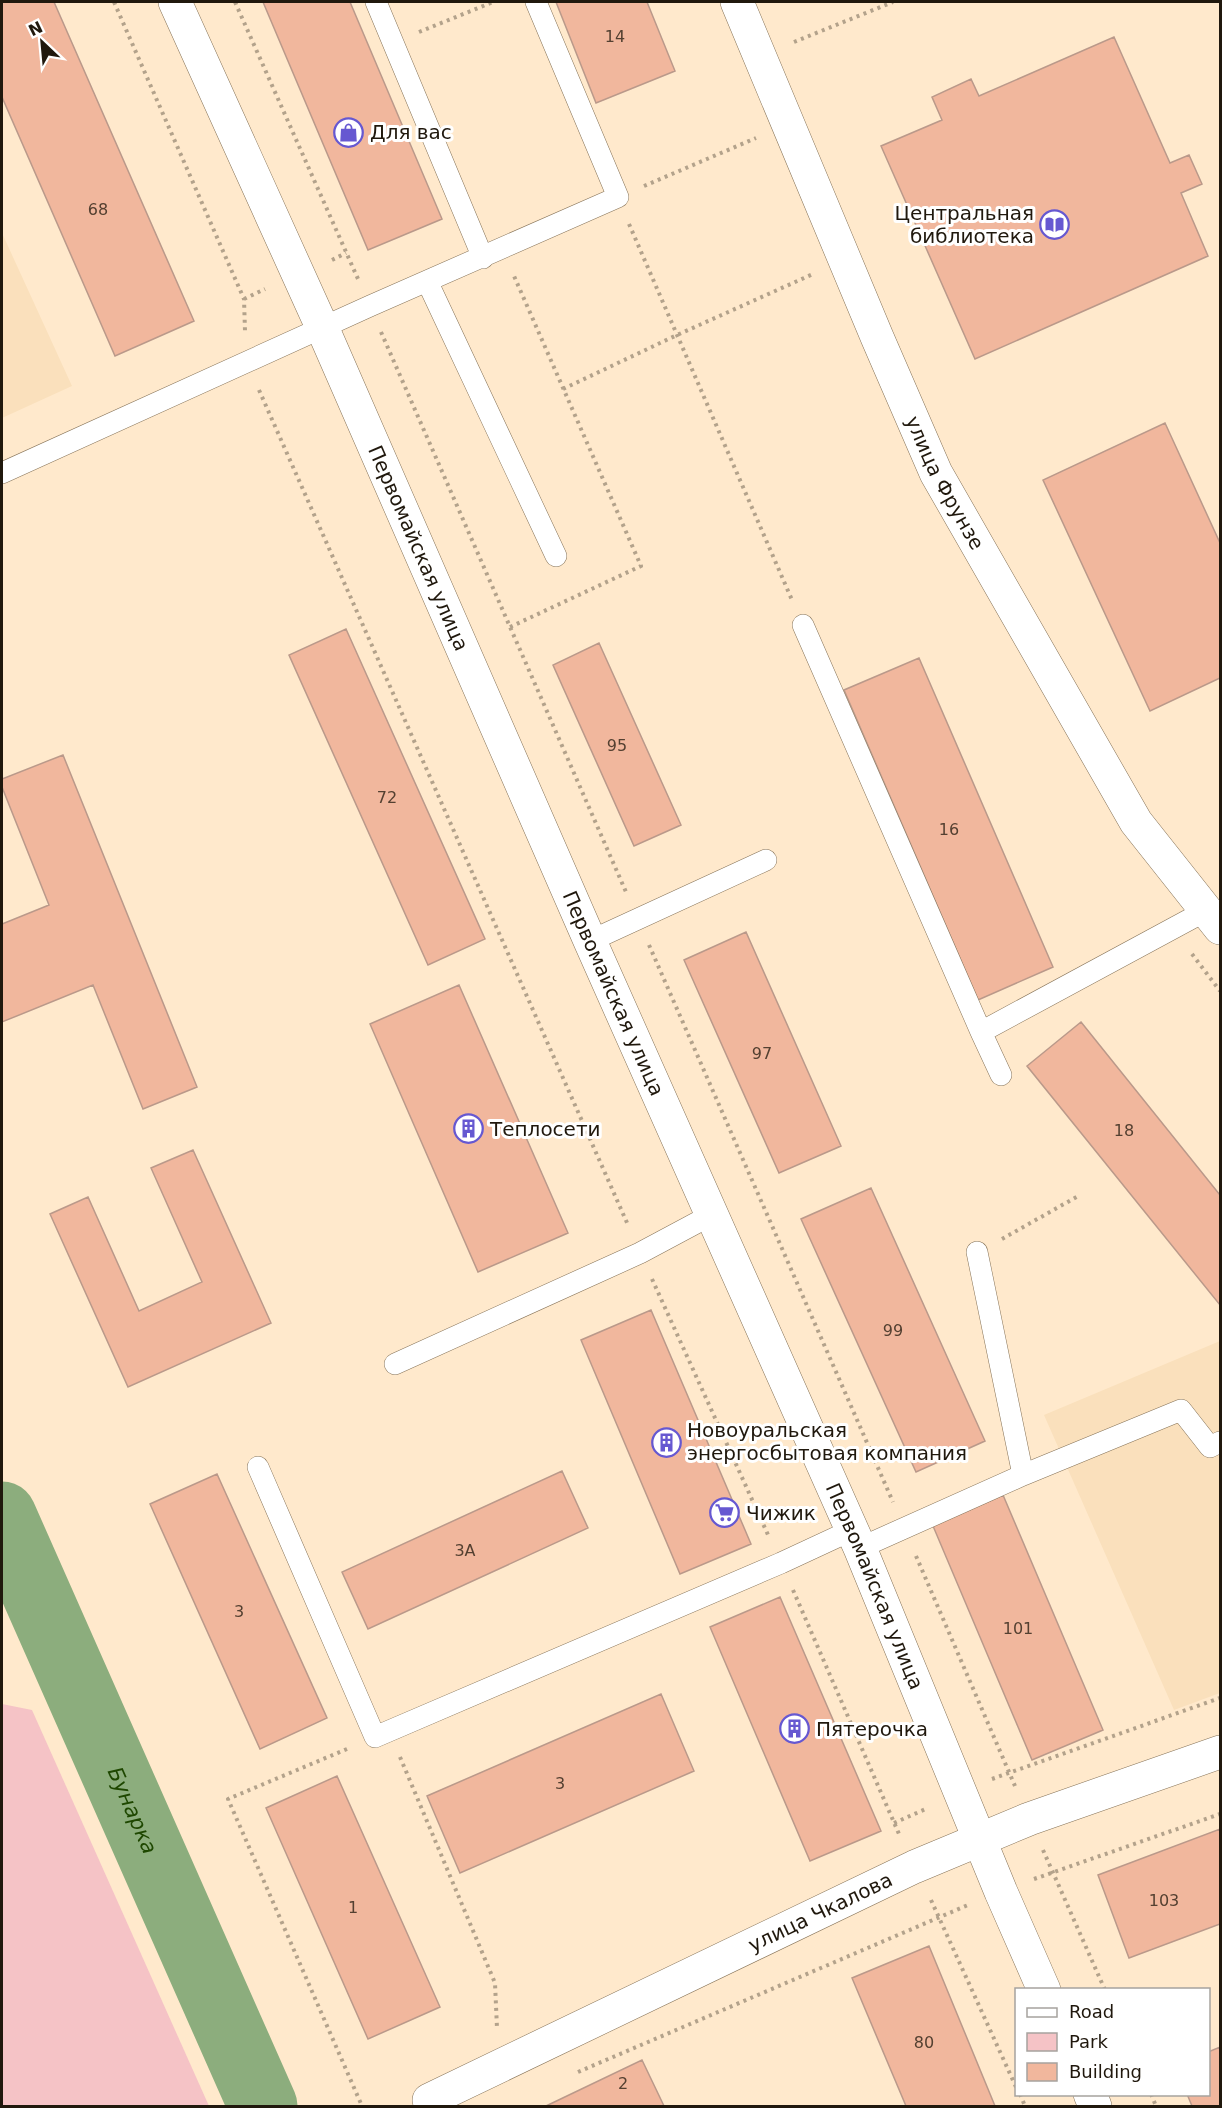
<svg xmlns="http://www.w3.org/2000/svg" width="1222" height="2108" viewBox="0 0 1222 2108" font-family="'DejaVu Sans',sans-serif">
<rect width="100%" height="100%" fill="#ffe9cc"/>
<path fill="#fae0bc" d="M 2,233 L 72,386 L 2,418 Z
M 1220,1341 L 1220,1693 L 1174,1710 L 1044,1415 Z"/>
<path fill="#f5c3c6" d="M 2,1704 L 32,1710 L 209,2106 L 2,2106 Z"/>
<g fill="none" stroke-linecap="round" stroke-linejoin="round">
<path stroke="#8cad7d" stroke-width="69" id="s1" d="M 2,1516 L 263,2106"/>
</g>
<path fill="#f1b79d" stroke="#ba998a" stroke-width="1.5" d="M 2,2 L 54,2 L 194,321 L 115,356 L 2,97 Z
M 263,2 L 350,2 L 442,219 L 368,250 Z
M 556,2 L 647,2 L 675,71 L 596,103 Z
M 1114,37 L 1170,163 L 1189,155 L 1202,184 L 1181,193 L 1208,256 L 975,359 L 881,146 L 942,120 L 932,97 L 971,79 L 979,96 Z
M 1165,423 L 1220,543 L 1220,678 L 1150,711 L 1043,480 Z
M 346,629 L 485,939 L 428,965 L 289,655 Z
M 599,643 L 681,825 L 634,846 L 553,665 Z
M 919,658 L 1053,967 L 978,1000 L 844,690 Z
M 63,755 L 197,1087 L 143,1109 L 93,985 L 2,1022 L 2,924 L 49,905 L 2,787 L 2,779 Z
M 746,932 L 841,1146 L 779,1173 L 684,960 Z
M 459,985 L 568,1233 L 478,1272 L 370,1024 Z
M 1081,1022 L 1220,1195 L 1220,1305 L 1027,1066 Z
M 193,1150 L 271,1323 L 128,1387 L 50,1214 L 88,1197 L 139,1311 L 202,1282 L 151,1168 Z
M 871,1188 L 985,1441 L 916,1472 L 801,1219 Z
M 651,1310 L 751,1544 L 680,1574 L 581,1340 Z
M 562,1471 L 588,1528 L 368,1629 L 342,1572 Z
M 217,1474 L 327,1718 L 260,1749 L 150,1504 Z
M 1003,1495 L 1103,1730 L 1032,1760 L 933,1526 Z
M 780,1597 L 881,1831 L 810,1861 L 710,1627 Z
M 661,1694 L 694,1771 L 460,1873 L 427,1796 Z
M 337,1776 L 440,2007 L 368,2039 L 266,1808 Z
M 1220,1829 L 1220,1924 L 1129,1958 L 1098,1875 Z
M 929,1946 L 995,2106 L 906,2106 L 852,1978 Z
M 1220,2047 L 1220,2106 L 1192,2106 L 1187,2094 L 1208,2094 L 1208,2052 Z
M 642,2060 L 664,2106 L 546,2106 Z"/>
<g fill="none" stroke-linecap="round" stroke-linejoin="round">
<defs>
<path id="lane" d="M 376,2 L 483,258
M 427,281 L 556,556
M 2,473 L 370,306 L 618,197 L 536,2
M 803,625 L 981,1032 L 1207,910
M 590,941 L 766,860
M 981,1032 L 1001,1075
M 395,1364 L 640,1253 L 713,1214
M 258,1467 L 375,1737 L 781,1563 L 852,1530
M 1023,1475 L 1181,1410 L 1210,1447 L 1220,1442
M 860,1548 L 1023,1475 L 977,1252"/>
<g id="street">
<path id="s2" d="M 737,2 L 877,337 L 936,473 L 1136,822 L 1220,928"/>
<path id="s3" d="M 429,2100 L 914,1867 L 1029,1819 L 1220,1752"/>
</g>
<g id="secondary">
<path id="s4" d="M 175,2 L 322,327 L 590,941 L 860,1548 L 1001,1892 L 1044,1990"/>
<path d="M 1090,2094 L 1095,2106"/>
</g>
</defs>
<use href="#lane" stroke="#867358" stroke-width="22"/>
<use href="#street" stroke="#867358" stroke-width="34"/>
<use href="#secondary" stroke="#867358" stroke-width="34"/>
<path stroke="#b3a28b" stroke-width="4" stroke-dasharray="3 4.5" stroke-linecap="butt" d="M 114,2 L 244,299 L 245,331
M 235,2 L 358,279
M 419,32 L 493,2
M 794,42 L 893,2
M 644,186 L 756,138
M 629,224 L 792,600
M 332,260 L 346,253
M 244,299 L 265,289
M 381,332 L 626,892
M 563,389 L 677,335 L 813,274
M 259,390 L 628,1225
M 510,627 L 641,566 L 514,276
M 649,945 L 893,1502
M 1192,954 L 1220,991
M 1002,1239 L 1080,1195
M 652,1279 L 769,1537
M 916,1556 L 1015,1786
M 793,1590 L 899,1834
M 347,1749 L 228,1799 L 362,2106
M 400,1757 L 495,1983 L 497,2028
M 992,1779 L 1220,1698
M 894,1823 L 928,1808
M 1043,1850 L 1105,1990
M 1034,1879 L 1220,1814
M 931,1900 L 1016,2087
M 578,2072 L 968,1905
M 1020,2094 L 1025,2106
M 1151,2094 L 1156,2106"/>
<use href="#lane" stroke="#fff" stroke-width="21"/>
<use href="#street" stroke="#fff" stroke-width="33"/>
<use href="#secondary" stroke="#fff" stroke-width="33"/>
</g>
<defs>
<symbol id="shop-ring" viewBox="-11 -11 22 22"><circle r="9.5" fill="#fff" stroke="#6658d1" stroke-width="1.5"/><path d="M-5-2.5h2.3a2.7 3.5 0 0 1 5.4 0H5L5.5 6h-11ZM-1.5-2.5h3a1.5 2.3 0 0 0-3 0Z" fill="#6658d1"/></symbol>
<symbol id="library-ring" viewBox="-11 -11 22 22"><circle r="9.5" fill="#fff" stroke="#6658d1" stroke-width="1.5"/><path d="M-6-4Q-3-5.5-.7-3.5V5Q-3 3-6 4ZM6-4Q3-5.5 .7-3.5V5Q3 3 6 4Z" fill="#6658d1"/></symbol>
<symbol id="building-ring" viewBox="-11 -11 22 22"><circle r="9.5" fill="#fff" stroke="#6658d1" stroke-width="1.5"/><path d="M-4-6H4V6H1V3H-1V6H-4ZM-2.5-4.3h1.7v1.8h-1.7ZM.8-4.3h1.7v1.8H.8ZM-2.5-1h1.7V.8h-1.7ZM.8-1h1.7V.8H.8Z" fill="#6658d1"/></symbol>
<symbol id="supermarket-ring" viewBox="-11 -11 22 22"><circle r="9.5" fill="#fff" stroke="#6658d1" stroke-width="1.5"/><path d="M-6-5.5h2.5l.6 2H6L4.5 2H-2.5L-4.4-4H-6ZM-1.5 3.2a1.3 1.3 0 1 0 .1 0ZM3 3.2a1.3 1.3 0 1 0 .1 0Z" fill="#6658d1"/></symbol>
</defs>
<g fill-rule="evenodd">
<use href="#shop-ring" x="332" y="116" width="33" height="33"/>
<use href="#library-ring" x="1038" y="208" width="33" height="33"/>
<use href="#building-ring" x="452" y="1112" width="33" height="33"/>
<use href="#building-ring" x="650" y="1426" width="33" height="33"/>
<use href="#supermarket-ring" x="708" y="1496" width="33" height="33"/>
<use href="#building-ring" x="778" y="1712" width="33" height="33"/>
</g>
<g text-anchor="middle" stroke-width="6" stroke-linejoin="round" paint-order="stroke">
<g font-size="16" fill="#544031">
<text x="615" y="42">14</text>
<text x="98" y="215">68</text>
<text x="617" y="751">95</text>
<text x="387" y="803">72</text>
<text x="949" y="835">16</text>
<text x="762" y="1059">97</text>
<text x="1124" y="1136">18</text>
<text x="893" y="1336">99</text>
<text x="465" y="1556">3А</text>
<text x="239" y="1617">3</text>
<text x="1018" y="1634">101</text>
<text x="560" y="1789">3</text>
<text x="1164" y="1906">103</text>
<text x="353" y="1913">1</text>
<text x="924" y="2048">80</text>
<text x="623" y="2089">2</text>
</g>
<g font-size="20" fill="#20180d" stroke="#fff" text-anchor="start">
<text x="370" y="139">Для вас</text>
<text x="1034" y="220" text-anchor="end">Центральная<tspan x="1034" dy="23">библиотека</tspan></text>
<text x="490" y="1136">Теплосети</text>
<text x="687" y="1437">Новоуральская<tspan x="687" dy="23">энергосбытовая компания</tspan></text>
<text x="746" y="1520">Чижик</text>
<text x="816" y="1736">Пятерочка</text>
</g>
<g font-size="20" fill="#20180d" stroke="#fff">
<text dy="7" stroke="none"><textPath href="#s2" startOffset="524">улица Фрунзе</textPath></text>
<text dy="7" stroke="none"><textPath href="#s4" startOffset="598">Первомайская улица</textPath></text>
<text dy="7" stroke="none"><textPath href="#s4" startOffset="1084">Первомайская улица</textPath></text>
<text dy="7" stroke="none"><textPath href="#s4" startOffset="1732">Первомайская улица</textPath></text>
<text dy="7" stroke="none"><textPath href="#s3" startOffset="434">улица Чкалова</textPath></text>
</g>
<g font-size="21" font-style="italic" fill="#1e4700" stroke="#fff">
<text dy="7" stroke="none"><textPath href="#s1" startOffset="322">Бунарка</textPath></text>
</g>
</g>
<rect width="1222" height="2108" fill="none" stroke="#20180d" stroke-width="6"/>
<rect x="1015" y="1988" width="195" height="108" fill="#ffffff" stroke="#a6a39e" stroke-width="1.5"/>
<rect x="1027" y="2008" width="30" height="9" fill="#ffffff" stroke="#a6a39e" stroke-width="1.5"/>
<text x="1069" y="2018" font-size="18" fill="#20180d">Road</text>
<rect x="1027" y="2033" width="30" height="18" fill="#f5c3c6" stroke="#a6a39e" stroke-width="1.5"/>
<text x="1069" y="2048" font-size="18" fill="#20180d">Park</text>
<rect x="1027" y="2063" width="30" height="18" fill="#f1b79d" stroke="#a6a39e" stroke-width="1.5"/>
<text x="1069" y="2078" font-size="18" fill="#20180d">Building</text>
<g transform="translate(42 42) rotate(334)" stroke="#ffffff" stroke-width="4.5" paint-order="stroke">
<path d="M0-4.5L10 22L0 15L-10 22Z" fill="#20180d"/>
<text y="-9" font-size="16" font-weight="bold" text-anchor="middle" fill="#20180d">N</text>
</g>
</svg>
